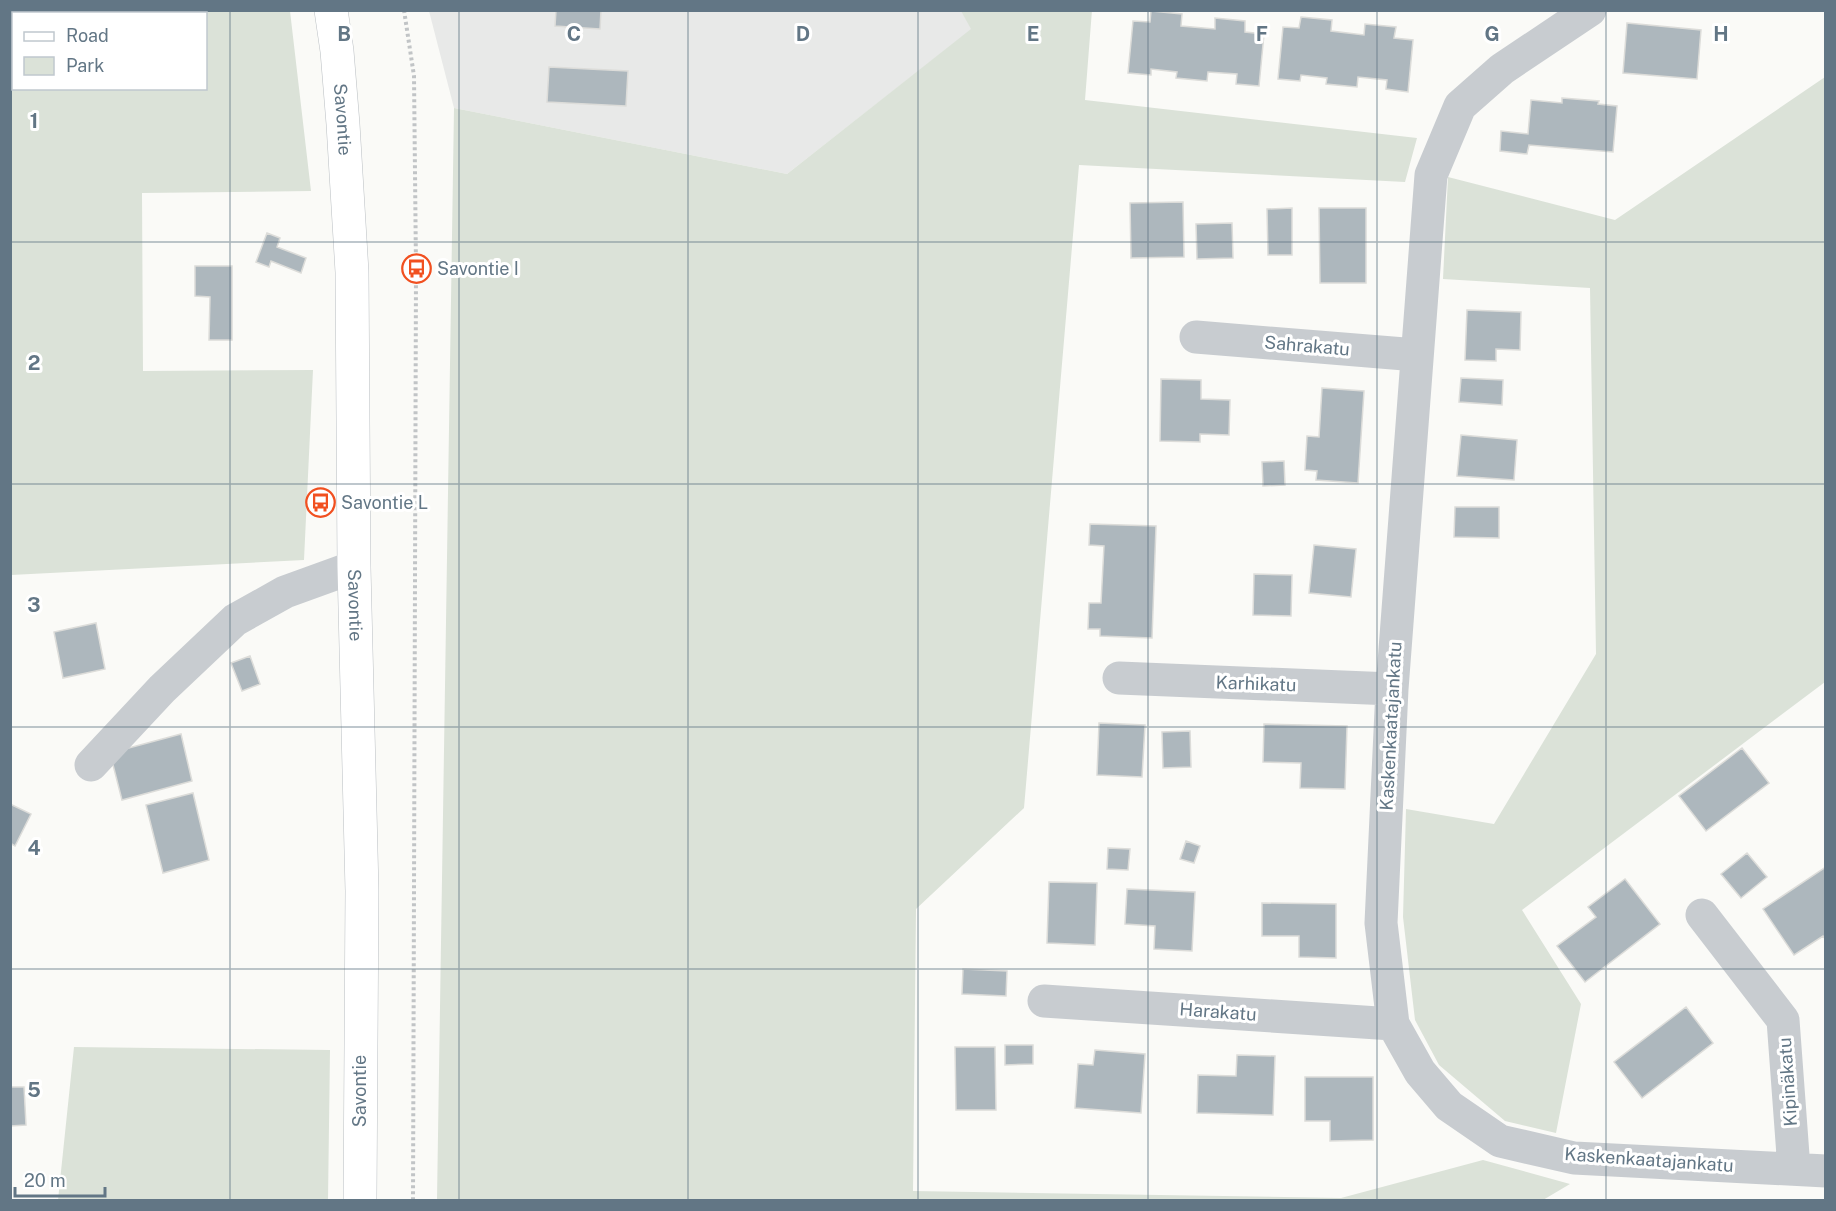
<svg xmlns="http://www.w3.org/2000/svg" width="1836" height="1211" viewBox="0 0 1836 1211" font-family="'Public Sans',sans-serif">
<rect width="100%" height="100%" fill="#fafaf7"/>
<path fill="#e8e9e8" d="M 961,10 L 972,29 L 787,174 L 454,108 L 429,11 Z"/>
<path fill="#dbe2d8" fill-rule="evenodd" d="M 11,10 L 290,11 L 311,191 L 142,193 L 143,371 L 313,370 L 304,560 L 11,575 ZM 14,14 L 206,14 L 206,88 L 14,88 Z
M 1092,10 L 1085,100 L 1417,138 L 1405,182 L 1079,165 L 1024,808 L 916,909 L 913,1191 L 1341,1198 L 1483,1160 L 1570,1184 L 1543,1200 L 437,1200 L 454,108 L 787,174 L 971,29 L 961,11 Z
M 1825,77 L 1825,682 L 1522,910 L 1581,1004 L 1556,1133 L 1505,1121 L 1439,1065 L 1415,1020 L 1403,917 L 1406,809 L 1494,824 L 1596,654 L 1590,288 L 1443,279 L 1448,177 L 1615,220 Z
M 74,1047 L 330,1050 L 328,1200 L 58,1200 Z"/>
<path fill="#adb7bd" stroke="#dcdcd9" stroke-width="1.5" d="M 556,10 L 601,10 L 600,29 L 555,26 Z
M 1151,11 L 1182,14 L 1181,26 L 1215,29 L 1215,18 L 1245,21 L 1245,32 L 1264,34 L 1259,86 L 1236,84 L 1237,74 L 1208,72 L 1207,81 L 1176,78 L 1177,72 L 1151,69 L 1151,75 L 1128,73 L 1133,21 L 1150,22 Z
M 1301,17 L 1332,20 L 1331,31 L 1364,35 L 1365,24 L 1396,27 L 1394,38 L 1413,40 L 1408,92 L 1386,89 L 1387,80 L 1358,77 L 1357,87 L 1326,84 L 1327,78 L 1301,75 L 1300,81 L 1278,79 L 1283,27 L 1299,28 Z
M 1627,23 L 1701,30 L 1697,79 L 1623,73 Z
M 549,67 L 628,71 L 626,106 L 547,102 Z
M 1562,98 L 1599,101 L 1598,104 L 1617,106 L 1613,152 L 1529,145 L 1527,154 L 1500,151 L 1501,131 L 1528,134 L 1531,100 L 1562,103 Z
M 1183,202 L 1184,257 L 1131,258 L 1130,203 Z
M 1292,208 L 1292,255 L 1268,255 L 1267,209 Z
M 1319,208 L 1366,208 L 1366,283 L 1320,283 Z
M 1232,223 L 1233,258 L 1197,259 L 1196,224 Z
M 267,233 L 280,238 L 277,247 L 306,258 L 301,273 L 271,261 L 269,267 L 256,262 Z
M 195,266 L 232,266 L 232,340 L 209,340 L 210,297 L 195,296 Z
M 1467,310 L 1521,312 L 1520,350 L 1496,349 L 1496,361 L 1465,360 Z
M 1461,378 L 1503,380 L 1502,405 L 1459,402 Z
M 1161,379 L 1201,380 L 1201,399 L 1230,400 L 1229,435 L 1200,434 L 1200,442 L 1160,441 Z
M 1322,388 L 1364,391 L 1358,483 L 1316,480 L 1317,471 L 1305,470 L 1307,436 L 1319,437 Z
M 1461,435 L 1517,440 L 1514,480 L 1457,476 Z
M 1284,461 L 1285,485 L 1263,486 L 1262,462 Z
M 1455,507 L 1499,507 L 1499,538 L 1454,537 Z
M 1090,524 L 1156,526 L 1152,638 L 1100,636 L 1100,629 L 1088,629 L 1089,603 L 1101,603 L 1104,546 L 1089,545 Z
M 1314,545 L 1356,549 L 1351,597 L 1309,593 Z
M 1254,574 L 1292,575 L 1291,616 L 1253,615 Z
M 96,623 L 105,669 L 63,678 L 54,632 Z
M 250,656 L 260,684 L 242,691 L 231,663 Z
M 1099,723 L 1145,725 L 1142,777 L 1097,775 Z
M 1264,724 L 1347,726 L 1345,789 L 1300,788 L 1301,763 L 1263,762 Z
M 1190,731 L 1191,767 L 1163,768 L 1162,732 Z
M 181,734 L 192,781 L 122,800 L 110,753 Z
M 1742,748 L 1769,783 L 1706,831 L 1679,796 Z
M 193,793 L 209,860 L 163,873 L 146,805 Z
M 10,804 L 31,814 L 15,846 L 10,843 Z
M 1186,841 L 1200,846 L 1194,863 L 1180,859 Z
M 1108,848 L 1130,849 L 1128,870 L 1107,869 Z
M 1747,853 L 1767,877 L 1741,898 L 1721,874 Z
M 1826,867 L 1826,940 L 1823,936 L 1794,955 L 1763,909 Z
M 1625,879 L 1660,924 L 1585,982 L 1557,946 L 1596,917 L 1588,907 Z
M 1049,882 L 1097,883 L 1095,945 L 1047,943 Z
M 1127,889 L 1195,892 L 1192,951 L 1154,949 L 1155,926 L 1125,924 Z
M 1262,903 L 1336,904 L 1336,958 L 1299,957 L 1299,936 L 1262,936 Z
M 963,969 L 1007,971 L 1006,996 L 962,994 Z
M 1686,1007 L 1713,1043 L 1642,1098 L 1614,1062 Z
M 1005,1045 L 1033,1045 L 1033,1064 L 1005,1065 Z
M 955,1047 L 995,1047 L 996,1110 L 956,1110 Z
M 1095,1050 L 1145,1054 L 1141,1113 L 1075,1108 L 1078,1064 L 1093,1065 Z
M 1237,1055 L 1275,1056 L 1273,1115 L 1197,1113 L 1198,1075 L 1236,1076 Z
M 1305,1077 L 1373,1077 L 1373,1140 L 1330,1141 L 1330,1121 L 1305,1121 Z
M 10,1087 L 24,1087 L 26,1125 L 10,1126 Z"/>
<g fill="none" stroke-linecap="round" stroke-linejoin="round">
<defs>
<g id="major">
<path id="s1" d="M 331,10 L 337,51 L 343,124 L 352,272 L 354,567 L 362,891 L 360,1200"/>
</g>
</defs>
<use href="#major" stroke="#babfc3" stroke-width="34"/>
<path stroke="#c1c4c6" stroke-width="4" stroke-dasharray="3 3" stroke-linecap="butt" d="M 404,10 L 414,76 L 416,269 L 413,1200"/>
<path stroke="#c8ccd0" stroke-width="33" d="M 1590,10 L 1502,69 L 1460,106 L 1431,175 L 1392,689 L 1381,923 L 1393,1024 L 1420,1072 L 1449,1106 L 1500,1141 L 1574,1158 L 1826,1171
M 1196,337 L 1417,355
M 1119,678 L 1392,689
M 91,765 L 162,689 L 235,620 L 285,592 L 354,567
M 1702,915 L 1783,1020 L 1794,1169
M 1044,1001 L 1393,1024"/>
<use href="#major" stroke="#fff" stroke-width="33"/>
</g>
<path fill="none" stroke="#627685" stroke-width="1.5" stroke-opacity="0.55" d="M 230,10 L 230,1200M 459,10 L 459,1200M 688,10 L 688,1200M 918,10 L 918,1200M 1148,10 L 1148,1200M 1377,10 L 1377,1200M 1606,10 L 1606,1200M 10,242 L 1826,242M 10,484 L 1826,484M 10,727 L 1826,727M 10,969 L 1826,969"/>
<defs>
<symbol id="bus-ring" viewBox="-11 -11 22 22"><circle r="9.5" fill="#fff" stroke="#f15020" stroke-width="1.5"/><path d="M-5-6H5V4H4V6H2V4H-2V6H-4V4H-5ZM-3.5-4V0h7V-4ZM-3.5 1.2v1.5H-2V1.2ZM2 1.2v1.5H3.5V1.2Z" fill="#f15020"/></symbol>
</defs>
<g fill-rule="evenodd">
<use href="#bus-ring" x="400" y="252" width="33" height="33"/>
<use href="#bus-ring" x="304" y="486" width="33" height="33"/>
</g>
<g text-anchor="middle" stroke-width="6" stroke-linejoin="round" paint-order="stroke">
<g font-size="18" fill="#627685" stroke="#fff">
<text dy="6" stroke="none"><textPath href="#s1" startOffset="110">Savontie</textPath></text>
<text transform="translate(1307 346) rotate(5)" y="6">Sahrakatu</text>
<text dy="6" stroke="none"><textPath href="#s1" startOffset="596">Savontie</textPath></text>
<text transform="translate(1256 684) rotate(2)" y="6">Karhikatu</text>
<text transform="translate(1391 726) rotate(-87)" y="6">Kaskenkaatajankatu</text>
<text transform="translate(1218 1012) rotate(4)" y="6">Harakatu</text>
<text transform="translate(1788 1082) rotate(-94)" y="6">Kipinäkatu</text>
<text transform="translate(360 1091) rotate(-90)" y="6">Savontie</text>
<text transform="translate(1649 1160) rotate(4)" y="6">Kaskenkaatajankatu</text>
</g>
<g font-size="18" fill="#627685" stroke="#fff" text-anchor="start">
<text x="437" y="275">Savontie I</text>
<text x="341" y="509">Savontie L</text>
</g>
</g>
<g font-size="20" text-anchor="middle" font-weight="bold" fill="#627685" stroke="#fff" stroke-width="6" stroke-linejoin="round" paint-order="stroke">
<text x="344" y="41">B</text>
<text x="574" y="41">C</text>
<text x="803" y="41">D</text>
<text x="1033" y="41">E</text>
<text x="1262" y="41">F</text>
<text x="1492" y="41">G</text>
<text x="1721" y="41">H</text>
<text x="34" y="128">1</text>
<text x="34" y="370">2</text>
<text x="34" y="612">3</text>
<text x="34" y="855">4</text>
<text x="34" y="1097">5</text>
</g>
<rect width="1836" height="1211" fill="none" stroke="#627685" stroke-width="24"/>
<rect x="12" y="12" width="195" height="78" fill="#ffffff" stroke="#c0c8ce" stroke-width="1.5"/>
<rect x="24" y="32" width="30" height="9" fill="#ffffff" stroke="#c0c8ce" stroke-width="1.5"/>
<text x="66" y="42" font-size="18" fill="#627685">Road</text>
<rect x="24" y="57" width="30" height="18" fill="#dbe2d8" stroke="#c0c8ce" stroke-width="1.5"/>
<text x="66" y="72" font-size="18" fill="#627685">Park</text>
<path d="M15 1187v9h90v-9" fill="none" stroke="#627685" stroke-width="3"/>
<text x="24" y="1187" font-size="18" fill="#627685" stroke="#ffffff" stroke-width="4.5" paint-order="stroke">20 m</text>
</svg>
